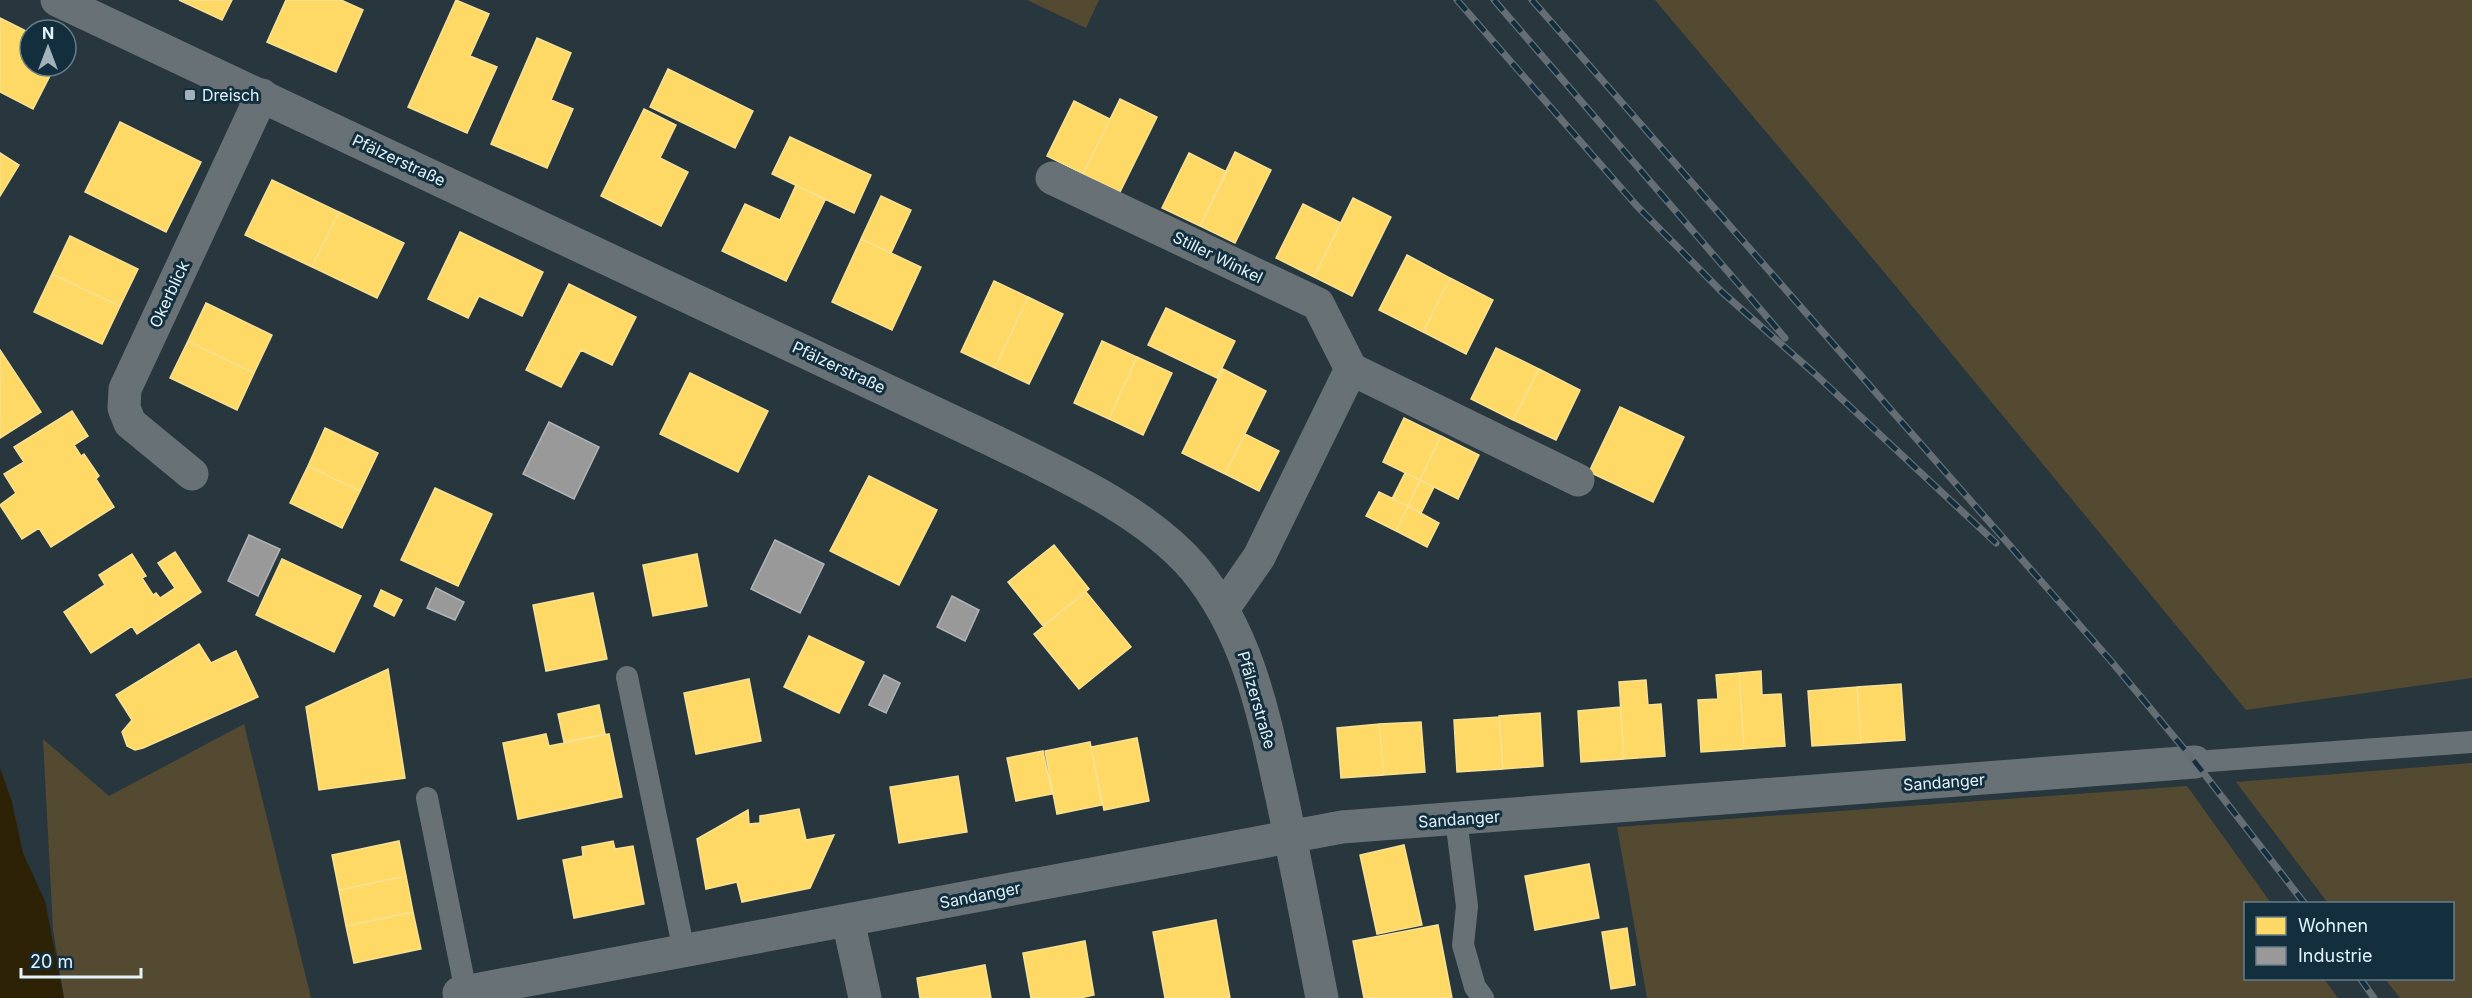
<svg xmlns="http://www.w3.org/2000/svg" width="2472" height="998" viewBox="0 0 2472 998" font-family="Inter,sans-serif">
<rect width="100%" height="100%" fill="#28363e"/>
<path fill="#544a31" d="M 1027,0 L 1099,0 L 1086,28 Z
M 1655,0 L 2472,0 L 2472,678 L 2246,710 L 1879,266 Z
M 244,724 L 311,998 L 64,998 L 53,930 L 43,739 L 109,796 Z
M 2472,763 L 2472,998 L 2400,998 L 2385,979 L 2452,978 L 2452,904 L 2328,903 L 2236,782 Z
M 2187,786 L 2271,903 L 2246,904 L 2246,978 L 2324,979 L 2338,998 L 1647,998 L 1617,827 Z"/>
<path fill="#2d2206" d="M 0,768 L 12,802 L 23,853 L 45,901 L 64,998 L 0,998 Z"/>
<path fill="#ffd966" stroke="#f7e193" stroke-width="1.5" d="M 179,0 L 232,0 L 222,20 Z
M 286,0 L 341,0 L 363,10 L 336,72 L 267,42 Z
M 456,0 L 489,14 L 470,56 L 497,67 L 467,133 L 408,107 Z
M 0,18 L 30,33 L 30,66 L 55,66 L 33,109 L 0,92 Z
M 537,38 L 571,53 L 551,100 L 573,109 L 547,168 L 491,144 Z
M 668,69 L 753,111 L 735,148 L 650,107 Z
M 1120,99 L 1157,117 L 1120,192 L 1083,174 Z
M 1074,101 L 1110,119 L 1083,174 L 1047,156 Z
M 644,109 L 676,125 L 660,158 L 688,172 L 661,226 L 601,196 Z
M 120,122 L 201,162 L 166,232 L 85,192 Z
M 790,137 L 871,175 L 854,213 L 772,174 Z
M 1235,152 L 1271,170 L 1235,243 L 1200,226 Z
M 0,153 L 19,165 L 0,196 Z
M 1189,153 L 1227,172 L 1200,226 L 1162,208 Z
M 272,180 L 339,212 L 312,267 L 245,235 Z
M 796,185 L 825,200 L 786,281 L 722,251 L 745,204 L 780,220 Z
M 881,196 L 911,210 L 891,253 L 861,239 Z
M 1353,198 L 1391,217 L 1352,296 L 1314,277 Z
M 1303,204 L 1341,223 L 1314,277 L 1276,258 Z
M 339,212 L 404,243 L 377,298 L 312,267 Z
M 460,232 L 543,272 L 522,316 L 479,296 L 468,318 L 428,299 Z
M 70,236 L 138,269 L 120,306 L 52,274 Z
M 861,239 L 921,267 L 892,330 L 832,302 Z
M 1407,255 L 1450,278 L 1423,332 L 1379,310 Z
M 52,274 L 120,306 L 102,344 L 34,312 Z
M 1450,278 L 1493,300 L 1466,354 L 1423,332 Z
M 994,281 L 1028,297 L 995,368 L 961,352 Z
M 569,284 L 636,317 L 612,365 L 581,350 L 561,387 L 526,370 Z
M 1028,297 L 1063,314 L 1029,384 L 995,368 Z
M 206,303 L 272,335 L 254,373 L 188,341 Z
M 1166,308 L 1235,341 L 1217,378 L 1148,345 Z
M 188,341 L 254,373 L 237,410 L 170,378 Z
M 1102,341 L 1137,357 L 1109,419 L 1074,403 Z
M 1496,348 L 1539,369 L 1513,420 L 1471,399 Z
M 0,350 L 41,412 L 0,438 Z
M 1137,357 L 1172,373 L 1143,435 L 1109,419 Z
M 1223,369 L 1266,391 L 1225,474 L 1182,453 Z
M 1539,369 L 1580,390 L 1556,440 L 1513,420 Z
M 690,373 L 768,411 L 738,472 L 660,434 Z
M 1620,407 L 1684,437 L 1653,502 L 1589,472 Z
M 72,411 L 88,436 L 74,445 L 81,456 L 84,454 L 99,476 L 96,479 L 114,507 L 51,547 L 39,528 L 22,539 L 0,505 L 16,493 L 4,474 L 24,462 L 14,447 Z
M 1404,418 L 1441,436 L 1420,480 L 1383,462 Z
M 325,428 L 378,453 L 360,491 L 308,466 Z
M 1245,434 L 1279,451 L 1259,491 L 1225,474 Z
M 1441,436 L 1479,455 L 1458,499 L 1420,480 Z
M 308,466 L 360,491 L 342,528 L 290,503 Z
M 1405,473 L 1420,480 L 1408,506 L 1392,499 Z
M 869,476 L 937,510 L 899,585 L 830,551 Z
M 1420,480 L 1434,487 L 1421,513 L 1408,506 Z
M 435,488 L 492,514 L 458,586 L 401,560 Z
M 1379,492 L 1408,506 L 1396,531 L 1366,516 Z
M 1408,506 L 1439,523 L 1427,547 L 1396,531 Z
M 1054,545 L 1089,589 L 1043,626 L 1008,582 Z
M 175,552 L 201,592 L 137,634 L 132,626 L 91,653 L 64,612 L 105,585 L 99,575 L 132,554 L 146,576 L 142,578 L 153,595 L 156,593 L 160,598 L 175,588 L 158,563 Z
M 697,554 L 707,606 L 653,616 L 643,565 Z
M 282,559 L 361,596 L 334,652 L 256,615 Z
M 381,590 L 402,600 L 394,616 L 374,606 Z
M 1086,592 L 1131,647 L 1079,689 L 1034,634 Z
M 593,593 L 607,659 L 546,671 L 533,605 Z
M 809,636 L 864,662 L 839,713 L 784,687 Z
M 199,644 L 211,663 L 236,651 L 258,697 L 143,748 L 135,750 L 127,746 L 122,732 L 132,720 L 116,695 Z
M 388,669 L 405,778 L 319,790 L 306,707 Z
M 1761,671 L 1762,695 L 1781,694 L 1785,746 L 1744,749 L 1739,673 Z
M 1739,673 L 1744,749 L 1701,752 L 1698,700 L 1718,699 L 1716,675 Z
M 749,679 L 761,741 L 696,754 L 684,693 Z
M 1646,680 L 1648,705 L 1661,704 L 1665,756 L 1624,759 L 1619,682 Z
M 1901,684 L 1905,740 L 1861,743 L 1857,687 Z
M 1857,687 L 1861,743 L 1812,746 L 1808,691 Z
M 599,705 L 605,734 L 564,742 L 558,714 Z
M 1620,707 L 1624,759 L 1581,762 L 1578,711 Z
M 1540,713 L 1543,766 L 1503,769 L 1499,716 Z
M 1499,717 L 1503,769 L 1457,772 L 1454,720 Z
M 1421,722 L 1425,772 L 1384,775 L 1379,724 Z
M 1379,724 L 1384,775 L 1341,778 L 1337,728 Z
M 546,734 L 549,746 L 609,734 L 622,797 L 518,819 L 503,743 Z
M 1137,738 L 1149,801 L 1104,810 L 1091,747 Z
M 1090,742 L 1102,805 L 1057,814 L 1045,751 Z
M 1043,751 L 1052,794 L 1016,801 L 1007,758 Z
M 958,776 L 967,832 L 899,843 L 890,787 Z
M 799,809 L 806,840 L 834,835 L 810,888 L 742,902 L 737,882 L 706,889 L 697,839 L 748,810 L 749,824 L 760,823 L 760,816 Z
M 399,841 L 406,876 L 339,890 L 332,855 Z
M 613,841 L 615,849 L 633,846 L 644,904 L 574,918 L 563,860 L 583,856 L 582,847 Z
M 1404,845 L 1422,925 L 1377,934 L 1360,855 Z
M 1589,864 L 1599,918 L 1535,930 L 1525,876 Z
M 406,876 L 413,912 L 346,926 L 339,890 Z
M 413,912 L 421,949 L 354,963 L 346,926 Z
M 1216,920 L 1230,998 L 1165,998 L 1153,932 Z
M 1438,925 L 1452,998 L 1364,998 L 1353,941 Z
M 1627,928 L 1635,985 L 1611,989 L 1602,932 Z
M 1085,941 L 1094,995 L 1080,998 L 1031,998 L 1023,953 Z
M 985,965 L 991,998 L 920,998 L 917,978 Z"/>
<path fill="#999" stroke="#afb4b7" stroke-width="1.5" d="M 549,422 L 599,447 L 574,499 L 523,474 Z
M 249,535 L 280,549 L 258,596 L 228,581 Z
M 775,540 L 824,564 L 800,613 L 751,589 Z
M 436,588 L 464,602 L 455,620 L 427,608 Z
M 952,596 L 979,610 L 965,641 L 937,627 Z
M 884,675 L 900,683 L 886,713 L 869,705 Z"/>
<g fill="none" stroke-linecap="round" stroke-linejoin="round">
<path stroke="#687276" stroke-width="22" d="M 627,677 L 684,951
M 2195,762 L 2472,742
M 427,798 L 466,992
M 1456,819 L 1467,906 L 1463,945 L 1475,987 L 1483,998"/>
<path stroke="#687276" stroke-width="33" d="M 1052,178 L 1318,304 L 1351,369
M 192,474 L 130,423 L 124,408 L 125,389 L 262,95
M 1223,609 L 1259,557 L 1351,369 L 1578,480
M 848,920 L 865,998
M 459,993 L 1342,827 L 2195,762"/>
<path stroke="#687276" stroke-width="33" d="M 57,0 L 992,440 C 1059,473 1144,510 1194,568 C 1249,634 1264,716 1282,798 C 1296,864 1309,931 1322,998"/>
<defs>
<path id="rail" d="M 1457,0 L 1636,205 L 1722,292 L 1814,373 L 1996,543
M 1494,0 L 1785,338
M 1532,0 L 2111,661 L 2195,762 L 2305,904
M 2360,978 L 2374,998"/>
</defs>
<use href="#rail" stroke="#646e74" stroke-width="7"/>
<use href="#rail" stroke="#132f3d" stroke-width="4.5" stroke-dasharray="14" stroke-linecap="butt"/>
</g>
<rect fill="#a2b1ba" stroke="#132f3d" stroke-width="2" x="184" y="89" width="12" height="12" rx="3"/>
<g text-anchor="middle" stroke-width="6" stroke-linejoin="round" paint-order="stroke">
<g font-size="16" fill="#e3f3fc" stroke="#132f3d" text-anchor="start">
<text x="202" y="101">Dreisch</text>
</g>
<g font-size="16" fill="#e3f3fc" stroke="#132f3d">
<text transform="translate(399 160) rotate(25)" y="6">Pfälzerstraße</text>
<text transform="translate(1218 257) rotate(26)" y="6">Stiller Winkel</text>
<text transform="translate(169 294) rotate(-65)" y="6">Okerblick</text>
<text transform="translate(839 367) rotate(25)" y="6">Pfälzerstraße</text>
<text transform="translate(1257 700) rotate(74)" y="6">Pfälzerstraße</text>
<text transform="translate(1944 782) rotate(-4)" y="6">Sandanger</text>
<text transform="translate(1459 819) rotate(-4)" y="6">Sandanger</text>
<text transform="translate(980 895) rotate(-11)" y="6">Sandanger</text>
</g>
</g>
<rect x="2244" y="902" width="210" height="78" fill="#132f3d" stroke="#667d89" stroke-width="1.5"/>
<rect x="2256" y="917" width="30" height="18" fill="#ffd966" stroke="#667d89" stroke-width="1.5"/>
<text x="2298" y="932" font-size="18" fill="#e3f3fc">Wohnen</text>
<rect x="2256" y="947" width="30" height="18" fill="#999999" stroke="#667d89" stroke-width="1.5"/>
<text x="2298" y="962" font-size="18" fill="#e3f3fc">Industrie</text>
<g transform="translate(48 48)"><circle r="28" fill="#132f3d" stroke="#667d89" stroke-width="1.5"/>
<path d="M0-4.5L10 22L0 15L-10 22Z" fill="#a2b1ba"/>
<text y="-9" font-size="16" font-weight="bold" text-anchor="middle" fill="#e3f3fc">N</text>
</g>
<path d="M21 968v9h120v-9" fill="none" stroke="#e3f3fc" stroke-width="3"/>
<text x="30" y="968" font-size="18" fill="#e3f3fc" stroke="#132f3d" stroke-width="4.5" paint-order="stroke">20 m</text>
</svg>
